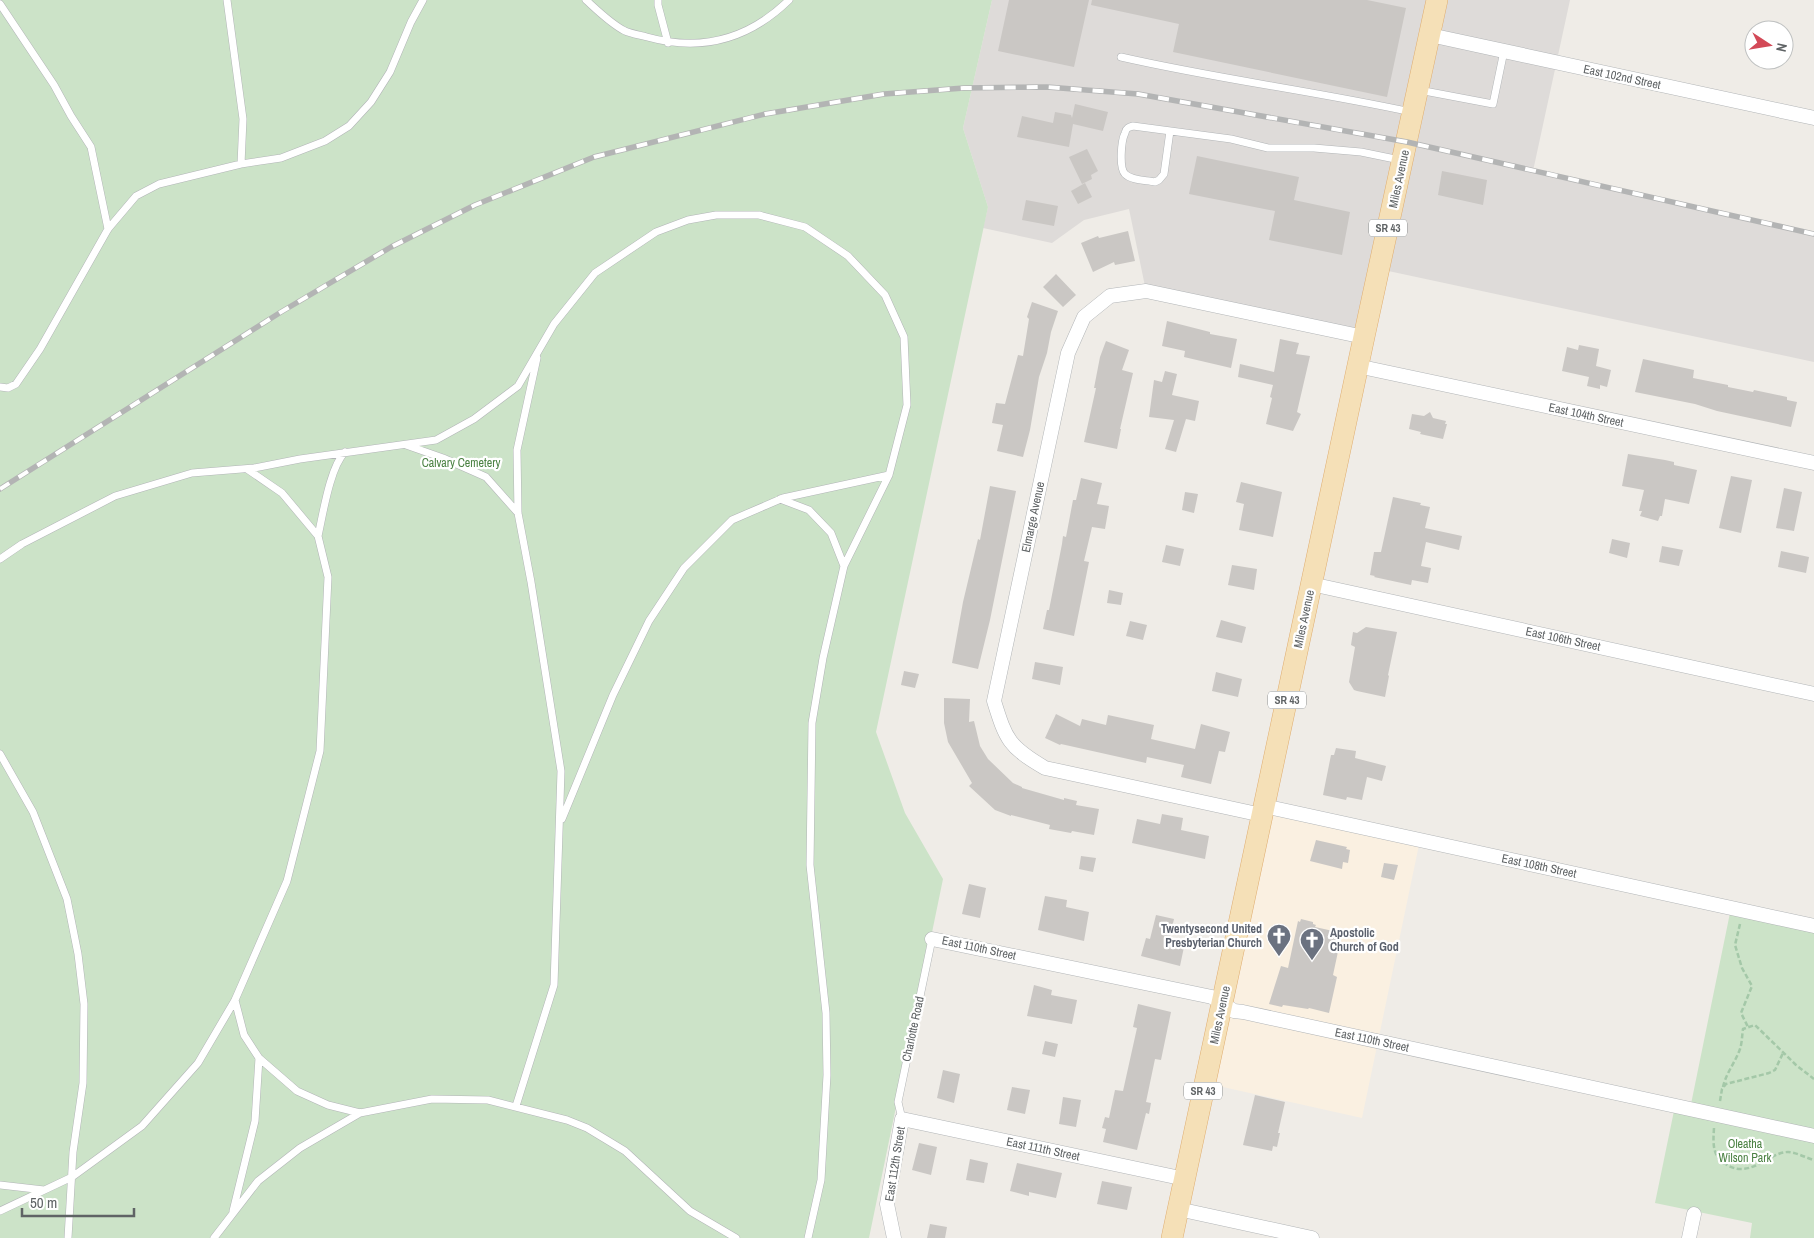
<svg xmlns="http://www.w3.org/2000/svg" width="1814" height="1238" viewBox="0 0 1814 1238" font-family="'Archivo Narrow',sans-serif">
<rect width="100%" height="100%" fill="#efece7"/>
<path fill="#faf0e1" d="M 1264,806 L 1420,840 L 1362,1118 L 1205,1083 Z"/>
<path fill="#dedbd9" d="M 992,0 L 1570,0 L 1533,171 L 1814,234 L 1814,362 L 1379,269 L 1364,337 L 1146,291 L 1129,209 L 1084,220 L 1052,243 L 983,228 L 988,207 L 963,128 Z"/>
<path fill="#cce3c8" d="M 0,0 L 992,0 L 963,128 L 988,207 L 876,732 L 905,813 L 943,879 L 869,1238 L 0,1238 Z
M 1731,908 L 1814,926 L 1814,1238 L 1750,1238 L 1752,1223 L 1655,1203 L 1675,1106 L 1690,1109 Z"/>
<path fill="#cac7c4" d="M 1009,0 L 1089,0 L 1074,67 L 998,51 Z
M 1092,0 L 1367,0 L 1406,8 L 1387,97 L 1173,52 L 1179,24 L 1091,5 Z
M 1075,104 L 1108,112 L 1103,131 L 1073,124 L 1069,147 L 1017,137 L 1022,116 L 1053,123 L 1055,112 L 1071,115 L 1072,118 Z
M 1087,149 L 1098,171 L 1091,175 L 1092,179 L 1082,184 L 1069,157 Z
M 1197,156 L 1299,177 L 1294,200 L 1350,212 L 1342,255 L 1269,240 L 1275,211 L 1189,194 Z
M 1442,171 L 1487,180 L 1483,205 L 1438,195 Z
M 1085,183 L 1092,197 L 1078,204 L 1071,191 Z
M 1026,200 L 1058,206 L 1054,226 L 1022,220 Z
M 1128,231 L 1135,261 L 1115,265 L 1114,262 L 1093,272 L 1081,243 L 1098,236 L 1099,238 Z
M 1056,274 L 1076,295 L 1063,307 L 1043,287 Z
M 1032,302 L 1058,311 L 1051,332 L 1047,353 L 1039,377 L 1030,430 L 1023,457 L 997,451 L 1003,425 L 992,423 L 996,403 L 1005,404 L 1018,355 L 1023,356 L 1029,319 L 1027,317 Z
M 1167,321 L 1210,332 L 1210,334 L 1237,339 L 1231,368 L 1184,357 L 1185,351 L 1162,346 Z
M 1280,339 L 1299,343 L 1296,354 L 1310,356 L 1297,412 L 1301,414 L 1293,431 L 1266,424 L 1272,398 L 1270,397 L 1273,385 L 1238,377 L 1240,364 L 1274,372 Z
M 1106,341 L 1129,350 L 1122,370 L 1133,373 L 1120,429 L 1121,429 L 1117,449 L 1084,442 L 1096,388 L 1094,388 L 1100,357 Z
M 1579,345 L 1599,349 L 1596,366 L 1611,370 L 1607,387 L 1600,385 L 1600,389 L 1587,386 L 1589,377 L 1562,371 L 1567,347 L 1578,350 Z
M 1643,359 L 1694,370 L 1693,378 L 1728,385 L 1728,387 L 1753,392 L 1754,390 L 1787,397 L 1787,400 L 1797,402 L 1791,427 L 1717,411 L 1695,404 L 1635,392 Z
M 1165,371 L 1177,374 L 1172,395 L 1199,401 L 1195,421 L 1186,419 L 1176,452 L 1165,449 L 1174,420 L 1149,417 L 1154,380 L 1162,382 Z
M 1430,412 L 1433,418 L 1446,421 L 1445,424 L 1447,424 L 1443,439 L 1420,434 L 1421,432 L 1409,429 L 1412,414 L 1424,416 Z
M 1628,454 L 1665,460 L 1674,462 L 1674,465 L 1697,470 L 1689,504 L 1665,499 L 1662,516 L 1660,516 L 1658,521 L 1640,516 L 1642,511 L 1639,511 L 1644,490 L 1622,486 Z
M 1731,476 L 1752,480 L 1741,533 L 1719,528 Z
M 1081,478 L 1102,483 L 1097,504 L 1109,506 L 1105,529 L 1092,527 L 1084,561 L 1089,562 L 1074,636 L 1043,629 L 1047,610 L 1049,610 L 1062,544 L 1063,536 L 1066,537 L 1073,500 L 1076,500 Z
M 1241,482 L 1282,492 L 1273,537 L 1239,530 L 1244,504 L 1236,502 Z
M 990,486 L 1016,491 L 990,620 L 978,669 L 952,663 L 963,602 L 978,539 L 980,540 Z
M 1784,488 L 1802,492 L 1794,531 L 1776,528 Z
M 1185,492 L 1198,494 L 1194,513 L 1182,510 Z
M 1393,497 L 1421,503 L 1420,505 L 1430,507 L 1425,528 L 1462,536 L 1459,550 L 1426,542 L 1421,566 L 1431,568 L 1428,583 L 1412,580 L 1411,585 L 1374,577 L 1375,576 L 1370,575 L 1374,552 L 1381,552 Z
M 1612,539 L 1630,543 L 1627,558 L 1609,553 Z
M 1166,545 L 1184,549 L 1180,566 L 1162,562 Z
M 1662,546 L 1683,550 L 1679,566 L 1659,562 Z
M 1781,551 L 1809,557 L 1806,573 L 1778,567 Z
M 1232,565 L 1257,569 L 1254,590 L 1228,585 Z
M 1109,590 L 1123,593 L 1121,605 L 1107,603 Z
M 1221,620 L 1246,627 L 1242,643 L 1216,637 Z
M 1130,621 L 1147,625 L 1143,640 L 1126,636 Z
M 1366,627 L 1397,632 L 1388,675 L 1389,676 L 1385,697 L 1357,691 L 1354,690 L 1349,682 L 1355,647 L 1351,645 L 1353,632 L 1357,633 Z
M 1035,662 L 1063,667 L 1060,685 L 1032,679 Z
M 904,671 L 919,674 L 915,688 L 901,685 Z
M 1216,672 L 1242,679 L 1238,697 L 1212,691 Z
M 944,698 L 970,699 L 969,722 L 974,721 L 980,746 L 988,759 L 1013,783 L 1022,787 L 1022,788 L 1064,800 L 1064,798 L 1077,801 L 1076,805 L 1099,809 L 1094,835 L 1072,831 L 1071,833 L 1049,829 L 1050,825 L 1011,815 L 1011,816 L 995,810 L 969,786 L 972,783 L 948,742 L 944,723 Z
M 1056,714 L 1080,726 L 1082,719 L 1106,725 L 1108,715 L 1154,725 L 1151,739 L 1195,749 L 1201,724 L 1230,732 L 1225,752 L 1219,751 L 1211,784 L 1181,777 L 1184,765 L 1147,757 L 1146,763 L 1061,744 L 1060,745 L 1045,738 Z
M 1336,748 L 1356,751 L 1355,758 L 1386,766 L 1382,781 L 1367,777 L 1362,800 L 1347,797 L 1346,800 L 1323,795 L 1331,755 L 1334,755 Z
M 1162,814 L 1183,818 L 1181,830 L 1209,836 L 1205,859 L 1132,843 L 1137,819 L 1160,824 Z
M 1316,840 L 1347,847 L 1346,849 L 1350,850 L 1348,863 L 1343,862 L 1342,869 L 1310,861 Z
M 1081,856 L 1096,858 L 1093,872 L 1079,869 Z
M 1384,863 L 1398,865 L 1394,880 L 1381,877 Z
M 969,884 L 986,888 L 980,918 L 962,914 Z
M 1045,896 L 1067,900 L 1066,907 L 1089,912 L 1084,941 L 1038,930 Z
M 1156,915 L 1174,919 L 1168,944 L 1184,947 L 1180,966 L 1141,956 L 1146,938 L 1150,939 Z
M 1301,919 L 1313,922 L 1313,924 L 1316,925 L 1315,927 L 1342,933 L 1333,975 L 1337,977 L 1329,1013 L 1309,1008 L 1308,1009 L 1283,1005 L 1282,1007 L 1269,1004 L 1281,966 L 1288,968 L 1298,921 L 1300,922 Z
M 1034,985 L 1052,990 L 1051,995 L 1077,1000 L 1072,1024 L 1027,1016 Z
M 1138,1004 L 1171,1012 L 1161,1060 L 1155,1059 L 1146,1102 L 1151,1103 L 1149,1114 L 1146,1113 L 1137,1150 L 1103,1142 L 1106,1129 L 1102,1128 L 1105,1117 L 1109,1118 L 1115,1090 L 1123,1091 L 1137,1028 L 1133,1027 Z
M 1045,1041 L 1058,1044 L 1055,1057 L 1042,1054 Z
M 943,1070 L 960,1074 L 954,1103 L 937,1098 Z
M 1012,1087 L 1030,1090 L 1025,1114 L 1007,1110 Z
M 1255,1095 L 1285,1102 L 1278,1133 L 1280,1133 L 1277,1147 L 1273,1146 L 1272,1151 L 1243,1145 Z
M 1063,1097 L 1081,1100 L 1076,1127 L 1059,1124 Z
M 919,1143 L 937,1147 L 931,1175 L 912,1170 Z
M 970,1159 L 988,1163 L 984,1183 L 966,1180 Z
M 1017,1163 L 1062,1173 L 1056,1198 L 1029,1192 L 1029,1196 L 1010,1191 Z
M 1102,1181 L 1132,1187 L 1127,1210 L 1097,1204 Z
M 930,1224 L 947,1227 L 945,1238 L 927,1238 Z"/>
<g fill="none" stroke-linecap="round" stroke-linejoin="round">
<defs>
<path id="service" d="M 227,0 L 243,119 L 241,164
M 586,0 C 598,11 611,24 625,31 C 632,34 640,35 647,37 C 701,52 749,39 789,0
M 658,0 L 658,5 L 668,43
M 0,4 L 54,85 L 71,116 L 91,147 L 108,229
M 1121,57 C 1217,79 1314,91 1411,112
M 1419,90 L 1493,104 L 1504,51
M 1170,131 L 1164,174 L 1159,180 L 1155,182 C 1147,180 1132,181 1125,174 C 1119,168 1121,141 1125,133 C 1126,128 1129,127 1133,126 L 1231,139 L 1268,148 L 1314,148 L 1361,152 L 1400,160
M 0,387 L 8,388 L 16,384 L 40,349 L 108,229 L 136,196 L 159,184 L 241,164 L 281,158 L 325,141 L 349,126 L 371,102 L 390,72 L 411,22 L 423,0
M 406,445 L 443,458 L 486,477 L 518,513
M 780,499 L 809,510 L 831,533 L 844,566
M 318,536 C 323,514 330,467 345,452
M 0,559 L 22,544 L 115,496 L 192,473 L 254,468 L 300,459 L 436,440 L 474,419 L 518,386 L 554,324 L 595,273 L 656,232 L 688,220 L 716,215 L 759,215 L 805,227 L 848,256 L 885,295 L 904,337 L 907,405 L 889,475 L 844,566 L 823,658 L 812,723 L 810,865 L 826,1013 L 827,1075 L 821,1180 L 808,1238
M 0,754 L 33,812 L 67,899 L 78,954 L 84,1004 L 83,1083 L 73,1152 L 68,1238
M 562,819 L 613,695 L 649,621 L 684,568 L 732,520 L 783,498 L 889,475
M 235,1000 L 244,1035 L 259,1058 L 297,1091 L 328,1105 L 360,1113 L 432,1099 L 488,1100 L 567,1120 L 587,1128 L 625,1151 L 690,1211 L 736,1238
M 516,1106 L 554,985 L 561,771 L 531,582 L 518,513 L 517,450 L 537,358
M 902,1119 L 898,1102 L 932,939
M 0,1185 L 44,1190
M 0,1211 L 72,1177 L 142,1126 L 198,1063 L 235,1000 L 287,881 L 320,751 L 328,577 L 318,536 L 282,493 L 247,469
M 233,1211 L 255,1121 L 259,1058
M 214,1238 L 258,1181 L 300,1148 L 360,1113"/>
<path id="minor" d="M 1430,35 L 1814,118
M 1357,366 L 1814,463
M 1311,584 L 1814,694
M 1264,806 L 1814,926
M 1262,815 L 1045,768 C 1009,747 1006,740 994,701 L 1068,353 L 1084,317 L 1110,296 L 1146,291 L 1364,337
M 932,939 L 1212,997 L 1234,1011 L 1243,1012 L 1814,1136
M 1178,1209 L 1312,1238
M 894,1238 L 887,1204 L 902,1119 L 1185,1179
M 1689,1238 L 1694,1214"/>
<path id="primary" d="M 1172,1238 L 1364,337 L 1437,0"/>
</defs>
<use href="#service" stroke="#b2b5b7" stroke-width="8"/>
<use href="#minor" stroke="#b2b5b7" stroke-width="15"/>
<use href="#primary" stroke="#dfad70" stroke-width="22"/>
<path stroke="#a4c8a8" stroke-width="2.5" stroke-dasharray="5 2.5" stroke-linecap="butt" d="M 1740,924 L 1735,945 L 1742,968 L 1752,986 L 1741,1013 L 1748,1027
M 1723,1087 C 1726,1073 1735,1063 1740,1049 C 1742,1043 1742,1036 1743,1029 L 1755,1025 L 1796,1065 L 1814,1079
M 1720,1101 L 1722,1089 L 1726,1084 L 1769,1073 L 1775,1070 L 1783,1053
M 1714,1128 C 1713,1144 1712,1157 1727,1165 C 1751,1179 1769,1152 1788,1152 C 1796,1152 1806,1158 1814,1160"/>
<use href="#service" stroke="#fff" stroke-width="7"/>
<use href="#minor" stroke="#fff" stroke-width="14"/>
<use href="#primary" stroke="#f5e0b7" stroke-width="21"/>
<defs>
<path id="rail" d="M 0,489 L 281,312 L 391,247 L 475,205 L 594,157 L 765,114 L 884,94 L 964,88 L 1047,87 L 1138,94 L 1407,142 L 1814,234"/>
</defs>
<use href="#rail" stroke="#b3b4b4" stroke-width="5.5"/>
<use href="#rail" stroke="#fff" stroke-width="4" stroke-dasharray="11" stroke-linecap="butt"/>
</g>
<defs>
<symbol id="church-pin" viewBox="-11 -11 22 30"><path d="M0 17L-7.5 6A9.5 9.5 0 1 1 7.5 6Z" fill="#6b7280" stroke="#fff"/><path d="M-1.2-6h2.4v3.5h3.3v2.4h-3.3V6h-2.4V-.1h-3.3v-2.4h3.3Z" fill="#fff"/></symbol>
</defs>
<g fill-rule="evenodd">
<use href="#church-pin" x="1265" y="922" width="28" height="38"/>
<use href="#church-pin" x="1298" y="926" width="28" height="38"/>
</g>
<g text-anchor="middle" stroke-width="4.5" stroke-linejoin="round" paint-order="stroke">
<g fill="#fff" stroke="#8f9293" stroke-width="1">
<rect x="1369" y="219.5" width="38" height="17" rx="4"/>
<rect x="1268" y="691.5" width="38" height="17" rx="4"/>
<rect x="1184" y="1082.5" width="38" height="17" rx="4"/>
</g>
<g font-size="11" font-weight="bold" fill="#5f6365">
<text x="1388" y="232">SR 43</text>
<text x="1287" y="704">SR 43</text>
<text x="1203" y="1095">SR 43</text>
</g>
<g font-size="12" fill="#5f6365" stroke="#fff">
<text transform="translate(1622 77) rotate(12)" y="4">East 102nd Street</text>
<text transform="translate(1399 179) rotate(-78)" y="4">Miles Avenue</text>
<text transform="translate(1586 415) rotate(12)" y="4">East 104th Street</text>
<text transform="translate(1033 517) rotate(-78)" y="4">Elmarge Avenue</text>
<text transform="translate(1304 619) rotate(-78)" y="4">Miles Avenue</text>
<text transform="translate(1563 639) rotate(12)" y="4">East 106th Street</text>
<text transform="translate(1539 866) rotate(12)" y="4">East 108th Street</text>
<text transform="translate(979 948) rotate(12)" y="4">East 110th Street</text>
<text transform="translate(1220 1015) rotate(-78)" y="4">Miles Avenue</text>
<text transform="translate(913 1029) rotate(-78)" y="4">Charlotte Road</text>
<text transform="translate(1372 1040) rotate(12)" y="4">East 110th Street</text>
<text transform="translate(1043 1149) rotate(12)" y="4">East 111th Street</text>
<text transform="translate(895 1164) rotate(-81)" y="4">East 112th Street</text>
</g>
<g font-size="12" fill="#4a8142" stroke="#fff">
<text x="461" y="467">Calvary Cemetery</text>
<text x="1745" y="1148">Oleatha<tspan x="1745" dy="14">Wilson Park</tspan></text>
</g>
<g font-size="12" font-weight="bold" fill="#5b616d" stroke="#fff" text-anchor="end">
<text x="1262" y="933">Twentysecond United<tspan x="1262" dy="14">Presbyterian Church</tspan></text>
<text x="1330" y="937" text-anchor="start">Apostolic<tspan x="1330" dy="14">Church of God</tspan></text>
</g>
</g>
<g transform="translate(1769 45) rotate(102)"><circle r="24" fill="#ffffff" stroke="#bfc1c1"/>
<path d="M0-4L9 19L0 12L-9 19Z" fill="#d34957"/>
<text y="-8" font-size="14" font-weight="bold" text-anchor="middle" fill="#5f6365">N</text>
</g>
<path d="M22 1208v8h112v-8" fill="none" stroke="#5f6365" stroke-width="2.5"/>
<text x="30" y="1208" font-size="15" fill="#5f6365" stroke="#ffffff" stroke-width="4" paint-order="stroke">50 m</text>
</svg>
